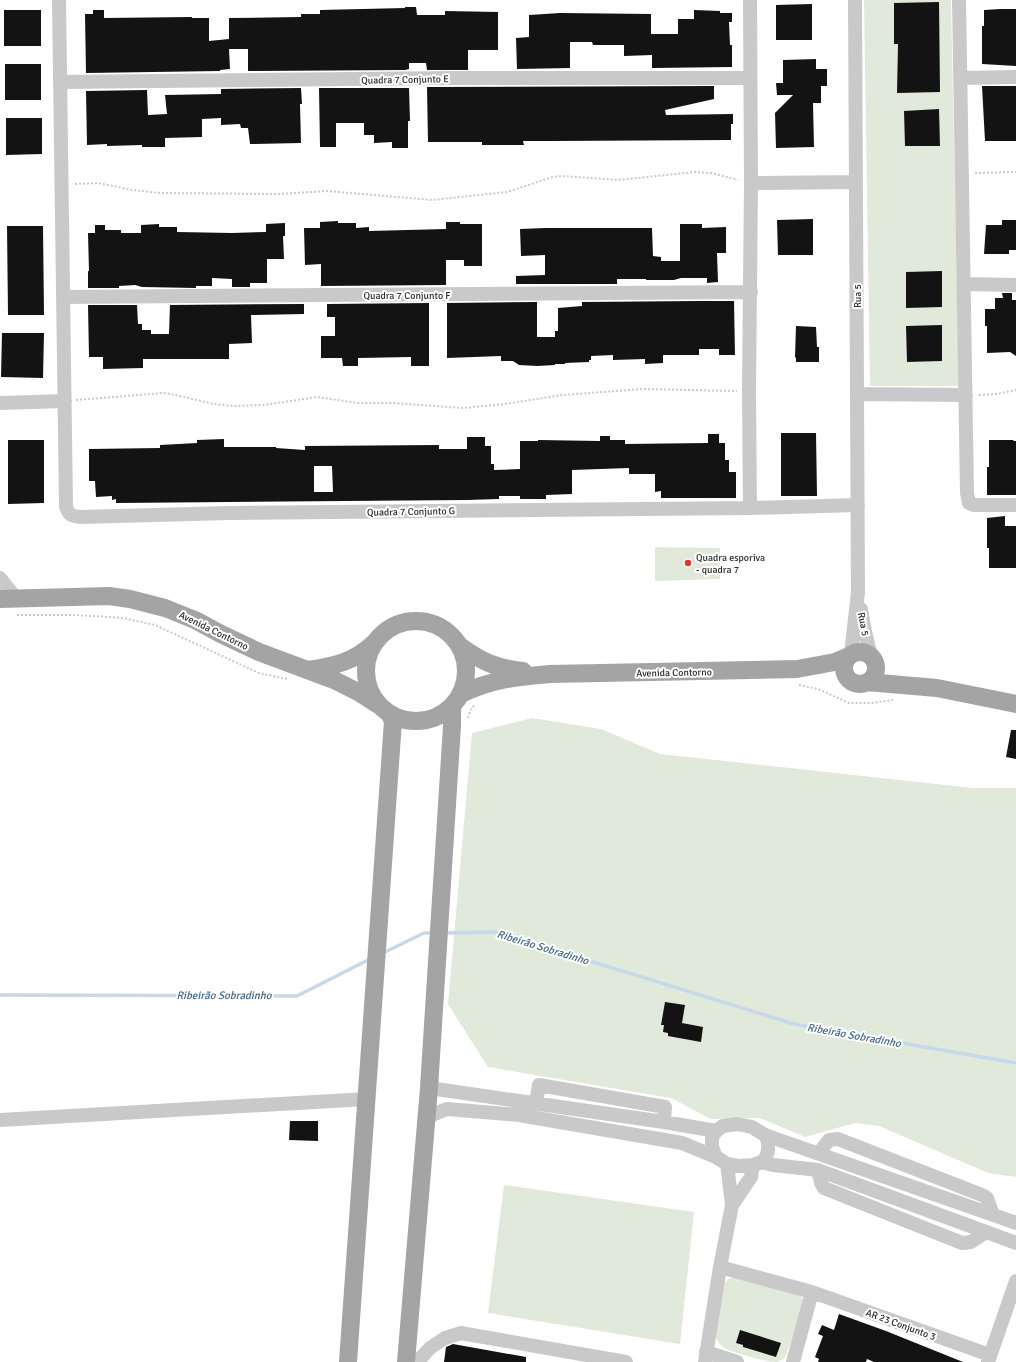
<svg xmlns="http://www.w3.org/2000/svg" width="1016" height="1362" viewBox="0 0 1016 1362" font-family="Signika,sans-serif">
<rect width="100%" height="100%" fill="#fff"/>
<path fill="#e0e9da" d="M 864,0 L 951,0 L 959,386 L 870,386 Z
M 655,547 L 720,548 L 720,579 L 655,581 Z
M 532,718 L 601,729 L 660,754 L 973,788 L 1016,788 L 1016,1177 L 988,1173 L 879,1126 L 855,1123 L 805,1137 L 760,1118 L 711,1119 L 671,1098 L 488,1067 L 448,1004 L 472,733 Z
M 504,1185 L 694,1212 L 680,1344 L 488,1313 Z
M 734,1277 L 800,1295 L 805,1304 L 786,1355 C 784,1359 780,1361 776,1362 C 768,1362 732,1353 725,1348 C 720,1346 718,1341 715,1336 L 723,1285 L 728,1279 Z"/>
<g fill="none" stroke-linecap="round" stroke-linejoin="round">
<path stroke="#c6d8e9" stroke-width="3.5" d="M 444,933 L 496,932 L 794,1024 L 1016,1063
M 383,953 L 424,933 L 434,933
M 0,995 L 297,996 L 370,959"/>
</g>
<path fill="#131313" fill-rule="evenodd" d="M 939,2 L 940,92 L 897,93 L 898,44 L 894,44 L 894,3 Z
M 812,4 L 812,40 L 776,40 L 776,5 Z
M 405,7 L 416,7 L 417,15 L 445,15 L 445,11 L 498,12 L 498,50 L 468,50 L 468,70 L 427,70 L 426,63 L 409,63 L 409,69 L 405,70 L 248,71 L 248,49 L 229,49 L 230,69 L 220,70 L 220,71 L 86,73 L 85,14 L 93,14 L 93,10 L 104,10 L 104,18 L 192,17 L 192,18 L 209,18 L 209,41 L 229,39 L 229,18 L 301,17 L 301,14 L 320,14 L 320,10 L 405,8 Z
M 1000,9 L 1016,9 L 1016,66 L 982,64 L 982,26 L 984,26 L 984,10 Z
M 4,10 L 41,10 L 41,46 L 4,46 Z
M 694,10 L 720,11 L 720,13 L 732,13 L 732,22 L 729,22 L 730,45 L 732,45 L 732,67 L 652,68 L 652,55 L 624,56 L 624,45 L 593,45 L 592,42 L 570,42 L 570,68 L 517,69 L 516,38 L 529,37 L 529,15 L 560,13 L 651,14 L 651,34 L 678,34 L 678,19 L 694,19 Z
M 816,59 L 816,69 L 827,69 L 827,86 L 821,86 L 821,103 L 813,103 L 814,147 L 776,148 L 775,113 L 793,95 L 777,95 L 776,83 L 783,83 L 783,60 Z
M 5,64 L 41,64 L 41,100 L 5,100 Z
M 714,86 L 714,99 L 665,110 L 666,115 L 733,114 L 733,124 L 731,124 L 731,140 L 552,141 L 523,141 L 524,145 L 482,145 L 482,142 L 428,142 L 427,87 Z
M 982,86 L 1016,86 L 1016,141 L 985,141 Z
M 301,88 L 302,104 L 300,104 L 301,143 L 250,144 L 248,128 L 241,128 L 240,124 L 221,125 L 221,118 L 202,119 L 202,137 L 165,138 L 165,147 L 142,147 L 142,145 L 107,146 L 107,144 L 87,145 L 86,91 L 147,90 L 148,115 L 167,114 L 165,95 L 221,94 L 221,89 Z
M 319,88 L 409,88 L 410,121 L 408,121 L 408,148 L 392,148 L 392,142 L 374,143 L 374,135 L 364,135 L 364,123 L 336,123 L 336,147 L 320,147 Z
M 939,109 L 940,146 L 905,146 L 904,111 Z
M 6,118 L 42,118 L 42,154 L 6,155 Z
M 813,219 L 813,255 L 778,255 L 777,220 Z
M 1002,220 L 1016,220 L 1016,250 L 1009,250 L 1009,254 L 984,254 L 986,225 L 1002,225 Z
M 338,221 L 338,223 L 356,223 L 356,228 L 369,227 L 369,231 L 446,229 L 446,222 L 460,222 L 460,224 L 482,224 L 482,266 L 464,266 L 464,260 L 446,260 L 446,285 L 321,286 L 321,264 L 305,265 L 304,228 L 320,228 L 320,222 Z
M 285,223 L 285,236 L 283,236 L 284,259 L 267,259 L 267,283 L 250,283 L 250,287 L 232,287 L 232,279 L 212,278 L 212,286 L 196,286 L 196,288 L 142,287 L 135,285 L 119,286 L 119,288 L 88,288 L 88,271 L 89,271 L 88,233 L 95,233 L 95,225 L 105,225 L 105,230 L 121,230 L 121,233 L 141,233 L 141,225 L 159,224 L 159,227 L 177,227 L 177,232 L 232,233 L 266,232 L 266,224 Z
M 680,224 L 702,224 L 702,228 L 726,227 L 726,253 L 717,253 L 718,282 L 707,283 L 707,278 L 681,278 L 674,280 L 646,280 L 646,279 L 617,279 L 617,284 L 516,284 L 516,276 L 545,275 L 545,255 L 521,256 L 520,229 L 545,228 L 652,228 L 653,256 L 661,257 L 661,261 L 680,261 Z
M 7,226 L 43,226 L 44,315 L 8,315 Z
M 942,271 L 942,307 L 906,308 L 906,272 Z
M 1002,293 L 1012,293 L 1012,300 L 1016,300 L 1016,356 L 1010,352 L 987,353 L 987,326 L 985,326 L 985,309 L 995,309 L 995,298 L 1003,298 Z
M 699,301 L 734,301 L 735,355 L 719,355 L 719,349 L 699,349 L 699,355 L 663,355 L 663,363 L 645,364 L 645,359 L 613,360 L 613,355 L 591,356 L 591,360 L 589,360 L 589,362 L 565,363 L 565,364 L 555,364 L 555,365 L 537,366 L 519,365 L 513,361 L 501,361 L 501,356 L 447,358 L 447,303 L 537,302 L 537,337 L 555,337 L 555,331 L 558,331 L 558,308 L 582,306 L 582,302 Z
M 429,303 L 429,366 L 411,366 L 411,357 L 358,358 L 358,366 L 343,366 L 342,358 L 321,358 L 321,336 L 335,336 L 335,317 L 327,317 L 327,304 Z
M 304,304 L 304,314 L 251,315 L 252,343 L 229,344 L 229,359 L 143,359 L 143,368 L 103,369 L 103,357 L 89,357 L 88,305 L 137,305 L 138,324 L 142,324 L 142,330 L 151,330 L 151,334 L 169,334 L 170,305 Z
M 942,325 L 942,361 L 907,362 L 906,326 Z
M 796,326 L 816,327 L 817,347 L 819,347 L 819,362 L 796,362 L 796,358 L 795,357 Z
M 2,333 L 44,333 L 43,378 L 1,377 Z
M 781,433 L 816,433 L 817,496 L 781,496 Z
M 708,434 L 719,434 L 719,443 L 725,443 L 725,460 L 729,460 L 729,472 L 736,472 L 736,498 L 661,498 L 661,491 L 655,492 L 655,474 L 629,474 L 629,468 L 572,470 L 572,494 L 546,495 L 546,499 L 520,499 L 520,496 L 499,496 L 499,499 L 467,500 L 116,503 L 116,499 L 112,500 L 112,496 L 96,497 L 95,481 L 89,481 L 89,449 L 160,448 L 160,445 L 197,443 L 197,440 L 224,439 L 224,447 L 276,447 L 276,448 L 305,450 L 305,446 L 439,445 L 439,449 L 467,449 L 467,437 L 485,437 L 485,446 L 491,446 L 491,464 L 494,464 L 494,470 L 520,469 L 520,441 L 538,441 L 538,440 L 600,441 L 600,436 L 610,436 L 610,440 L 625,440 L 625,444 L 708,443 ZM 314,466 L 332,466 L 333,492 L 314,492 Z
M 8,440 L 44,440 L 44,503 L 8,504 Z
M 989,440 L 1014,440 L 1013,441 L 1016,441 L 1016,495 L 987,495 L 987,467 L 989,467 Z
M 1005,516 L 1005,526 L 1016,526 L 1016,568 L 989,568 L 989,548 L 987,548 L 987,518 Z
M 1011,730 L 1016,730 L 1016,759 L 1006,757 Z
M 665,1002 L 685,1005 L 682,1023 L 703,1027 L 701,1042 L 668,1036 L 668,1033 L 663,1032 L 664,1025 L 661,1025 Z
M 290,1121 L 318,1121 L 318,1141 L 289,1140 Z
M 839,1314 L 886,1331 L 963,1362 L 874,1362 L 867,1359 L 866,1362 L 818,1362 L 819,1359 L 815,1357 L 823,1336 L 818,1334 L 822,1325 L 834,1330 Z
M 740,1330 L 781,1343 L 776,1357 L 743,1347 L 743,1345 L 736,1343 Z
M 453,1344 L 526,1357 L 526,1362 L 444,1362 L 446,1347 Z"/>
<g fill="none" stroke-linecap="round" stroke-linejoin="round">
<path stroke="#c9c9c9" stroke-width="2" stroke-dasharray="2 2" stroke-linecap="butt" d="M 975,173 L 1016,172
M 75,184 L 98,183 L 132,190 L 160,193 L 279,194 L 327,191 L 432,200 L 507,192 L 553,177 L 562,176 L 618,180 L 695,172 L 711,173 L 738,180
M 979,395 L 996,394 L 1016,390
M 76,400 L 163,393 L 171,394 L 214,404 L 234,406 L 264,405 L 317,397 L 358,403 L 394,403 L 463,408 L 505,404 L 562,395 L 644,389 L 737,391
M 17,615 L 75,615 L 123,618 L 155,625 L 259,673 L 287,679
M 799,685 L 818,689 L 849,703 L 872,703 L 893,700
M 468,718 L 471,709 L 475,705
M 407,725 L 437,723"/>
<path stroke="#c9c9c9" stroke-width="14" d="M 59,0 L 66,506 C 68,515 72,516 80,517 L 229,513 L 750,508 L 858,505
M 959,0 L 967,493 L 969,503 L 974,505 L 1016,505
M 960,78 L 1016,77
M 60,82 L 451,78 L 750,78
M 751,183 L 856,182
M 964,284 L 1016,285
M 63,297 L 751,292
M 857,394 L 966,395
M 0,403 L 65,401
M 750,508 L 749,391 L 751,183 L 750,0
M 0,578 L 16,598
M 861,609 L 865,632 L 871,656
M 851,654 L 858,592 L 855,0
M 429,1088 L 664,1122 L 716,1131
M 536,1103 L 539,1085 L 665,1107 L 664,1122
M 427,1117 L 447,1109 L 519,1115 L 682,1143 L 716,1157
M 0,1120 L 367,1099
M 765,1135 L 1016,1223
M 819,1153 L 829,1140 L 838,1139 L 982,1195 L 987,1198 L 993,1215
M 762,1162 L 766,1157 L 768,1151 L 768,1141 L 765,1135 L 752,1127 L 737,1124 L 723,1126 L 716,1131 L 712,1138 L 712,1147 L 716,1157 L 727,1164 L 739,1166 L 753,1165 L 762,1162 L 773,1165 L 818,1170 L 1016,1243
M 818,1170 L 821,1183 L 824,1188 L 962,1243 L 971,1242 L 986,1232
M 732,1205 L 751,1177 L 753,1165
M 720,1267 L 812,1292 L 990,1355
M 706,1352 L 737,1362
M 417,1362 L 430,1348 L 445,1338 L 461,1333 L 626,1362
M 705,1362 L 720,1267 L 732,1205 L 727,1164
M 793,1362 L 812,1292
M 988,1362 L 1016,1281"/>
<path stroke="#a4a4a4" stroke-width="18" d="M 0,599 L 109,596 L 130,599 L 165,608 L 195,620 L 221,634 L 259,652 L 334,680 L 358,692 L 380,706
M366 671a50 50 0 1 1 100 0a50 50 0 1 1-100 0Z
M 460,646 C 482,662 496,668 523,671
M844 668a16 16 0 1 1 32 0a16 16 0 1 1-32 0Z
M 308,670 C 334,666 354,662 374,643
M 867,682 L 937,688 L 1016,704
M 461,694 C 493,679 516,677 550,674 L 797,669 L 835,662 L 849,656
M 348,1362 L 393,721 L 389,713
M 406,1362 L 429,1088 L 452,726 L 452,706"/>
</g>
<circle fill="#dd3734" stroke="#fff" stroke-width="1.5" cx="688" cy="563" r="4"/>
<g text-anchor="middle" stroke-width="4" stroke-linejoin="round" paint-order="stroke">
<g font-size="10" fill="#2c2c2c" stroke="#fff">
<text transform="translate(405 79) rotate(-1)" y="4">Quadra 7 Conjunto E</text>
<text x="407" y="299">Quadra 7 Conjunto F</text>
<text transform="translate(857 296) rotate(-90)" y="4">Rua 5</text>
<text transform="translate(411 511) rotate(-1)" y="4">Quadra 7 Conjunto G</text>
<text transform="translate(864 624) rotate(79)" y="4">Rua 5</text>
<text transform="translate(214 630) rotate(26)" y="4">Avenida Contorno</text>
<text transform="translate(674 672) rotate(-1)" y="4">Avenida Contorno</text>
<text transform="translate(901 1324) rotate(20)" y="4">AR 23 Conjunto 3</text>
</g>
<g font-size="10" fill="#2c2c2c" stroke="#fff" text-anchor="start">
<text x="696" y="561">Quadra esporiva<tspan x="696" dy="12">- quadra 7</tspan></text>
</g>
<g font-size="11" font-style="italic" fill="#3e658a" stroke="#fff">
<text transform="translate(543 947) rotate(17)" y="4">Ribeirão Sobradinho</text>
<text x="224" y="999">Ribeirão Sobradinho</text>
<text transform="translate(854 1035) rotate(10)" y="4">Ribeirão Sobradinho</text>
</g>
</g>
</svg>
